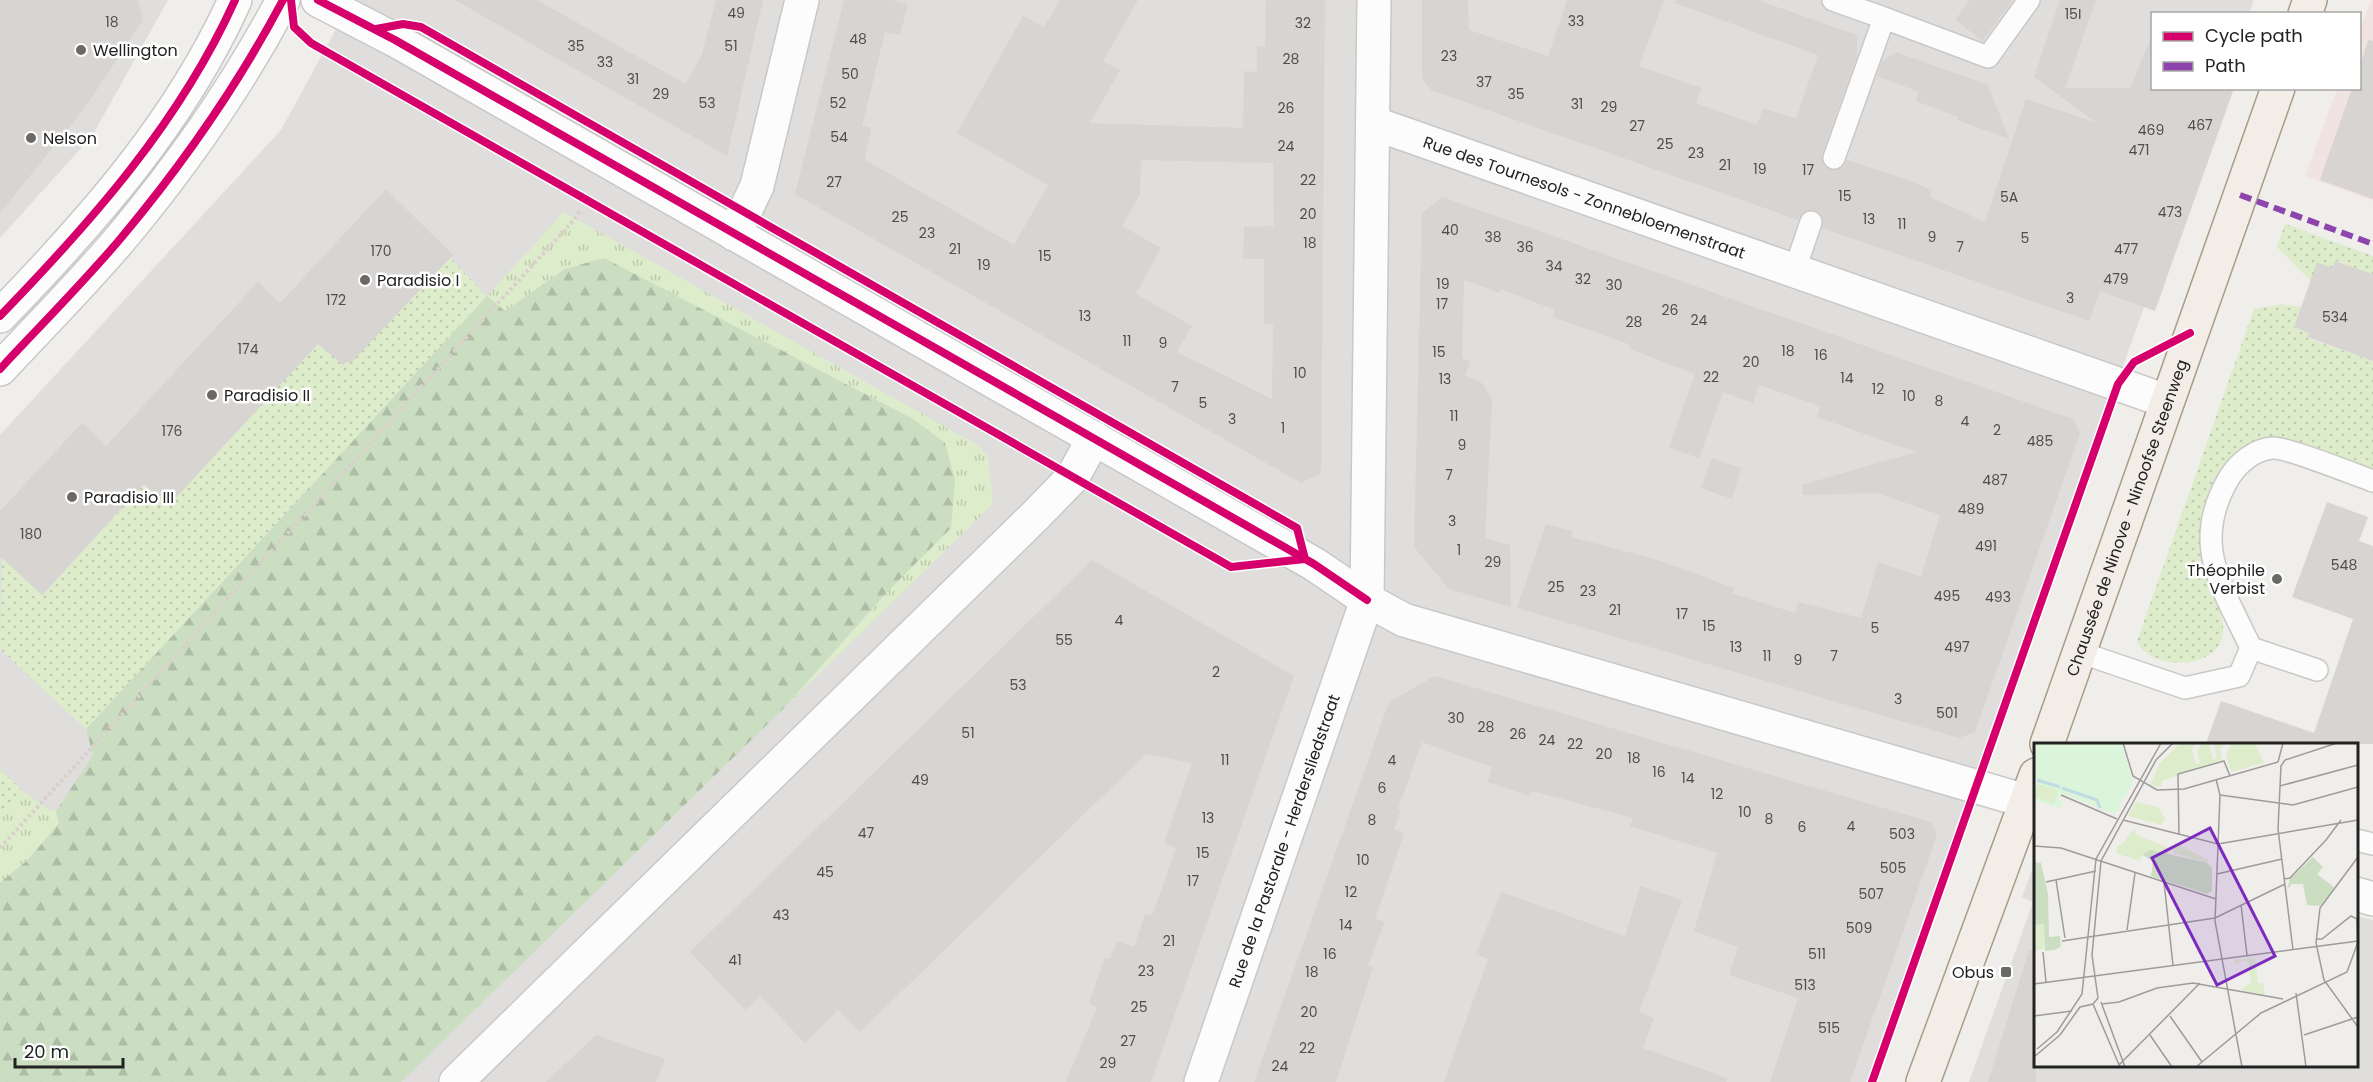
<svg xmlns="http://www.w3.org/2000/svg" width="2373" height="1082" viewBox="0 0 2373 1082" font-family="Poppins,sans-serif">
<defs>
<pattern id="grass-tufts" width="24" height="20" patternUnits="userSpaceOnUse" patternTransform="scale(1.5)"><rect width="24" height="20" fill="#ddeccb"/><path d="M3 7l-1-3M5 7V3M7 7l1-3M15 17l-1-3M17 17v-4M19 17l1-3" fill="none" stroke="#bdcaae"/></pattern>
<pattern id="forest-firs" width="22" height="20" patternUnits="userSpaceOnUse" patternTransform="scale(1.5)"><rect width="22" height="20" fill="#cbdec1"/><path d="M5 1l3.5 6h-7zM16 11l3.5 6h-7z" fill="#aebea6"/></pattern>
<pattern id="garden-dots" width="8" height="8" patternUnits="userSpaceOnUse" patternTransform="scale(1.5)"><rect width="8" height="8" fill="#ddeccb"/><path d="M2 2h.1M6 6h.1" fill="none" stroke="#bdcaae" stroke-width="1.8" stroke-linecap="round"/></pattern>
</defs>
<rect width="100%" height="100%" fill="#f0eeeb"/>
<path fill="#dfdedc" d="M 0,0 L 168,0 L 92,136 L 0,238 Z
M 352,0 L 2254,0 L 2249,13 L 2152,14 L 2152,88 L 2222,89 L 1867,1082 L 0,1082 L 0,435 L 281,130 Z
M 2035,861 L 2036,1066 L 2356,1066 L 2357,916 L 2373,920 L 2373,1082 L 1969,1082 L 2033,902 L 2022,897 Z"/>
<path fill="#f1e3e1" d="M 2371,0 L 2373,0 L 2373,201 L 2305,176 L 2337,89 L 2360,88 L 2360,30 Z"/>
<path fill="url(#grass-tufts)" d="M 564,212 L 979,446 L 988,456 L 993,504 L 784,708 L 886,593 L 951,528 L 913,419 L 604,259 L 565,269 L 505,311 L 487,296 Z
M 25,793 L 50,810 L 56,811 L 59,823 L 28,859 L 0,883 L 0,820 Z"/>
<path fill="url(#forest-firs)" d="M 604,258 L 913,419 L 945,443 L 955,480 L 951,528 L 886,593 L 784,708 L 401,1082 L 0,1082 L 0,883 L 29,859 L 59,823 L 56,811 L 93,755 L 86,729 L 487,296 L 505,311 L 565,269 Z"/>
<path fill="url(#garden-dots)" d="M 2285,224 L 2373,256 L 2373,274 L 2336,261 L 2332,268 L 2317,262 L 2311,281 L 2277,247 Z
M 450,258 L 487,296 L 86,729 L 0,649 L 2,558 L 43,595 L 144,484 L 153,493 L 156,490 L 171,503 L 318,344 L 344,365 Z
M 2282,304 L 2301,307 L 2294,327 L 2309,333 L 2307,338 L 2373,361 L 2373,469 C 2315,450 2251,409 2214,481 C 2201,506 2197,531 2202,560 C 2205,584 2226,609 2223,634 C 2217,672 2148,670 2137,641 L 2254,309 Z
M 0,769 L 25,793 L 0,820 Z"/>
<path fill="#d7d4d2" fill-rule="evenodd" d="M 0,0 L 138,0 L 143,20 L 84,109 L 0,213 Z
M 455,0 L 537,0 L 686,84 L 702,54 L 716,0 L 763,0 L 727,156 Z
M 844,0 L 891,0 L 908,4 L 900,35 L 885,32 L 862,126 L 871,128 L 865,160 L 1014,245 L 1048,185 L 957,133 L 1023,16 L 1044,27 L 1060,0 L 1138,0 L 1103,61 L 1120,70 L 1090,123 L 1243,128 L 1244,71 L 1257,72 L 1257,46 L 1265,46 L 1266,0 L 1325,0 L 1321,473 L 1301,483 L 795,194 ZM 1141,160 L 1273,163 L 1274,226 L 1244,227 L 1243,259 L 1264,259 L 1264,324 L 1273,324 L 1272,399 L 1177,352 L 1192,326 L 1136,294 L 1161,248 L 1122,226 L 1140,194 Z
M 1422,0 L 1468,0 L 1469,30 L 1548,56 L 1567,0 L 1664,0 L 1639,66 L 1701,88 L 1696,103 L 1757,125 L 1763,108 L 1796,119 L 1818,55 L 1675,3 L 1676,0 L 1757,0 L 1857,35 L 1857,56 L 1822,154 L 1824,166 L 1837,170 L 1843,167 L 1847,160 L 1899,177 L 1932,190 L 1930,197 L 1985,222 L 2026,99 L 2097,123 L 2034,77 L 2060,0 L 2096,0 L 2065,88 L 2130,88 L 2152,35 L 2152,88 L 2234,88 L 2155,311 L 2100,291 L 2089,321 L 1822,228 L 1823,219 L 1816,210 L 1803,212 L 1798,220 L 1431,90 L 1422,78 Z
M 1970,0 L 2012,0 L 1983,41 L 1955,20 Z
M 2368,40 L 2373,41 L 2373,199 L 2320,180 L 2352,88 L 2360,88 L 2360,66 Z
M 1896,52 L 1988,85 L 2009,139 L 1957,120 L 1958,117 L 1916,101 L 1919,92 L 1877,76 L 1882,62 Z
M 386,189 L 453,255 L 350,364 L 347,361 L 343,365 L 318,344 L 171,503 L 156,490 L 154,493 L 144,484 L 42,595 L 0,556 L 0,511 L 82,423 L 106,446 L 258,282 L 280,303 Z
M 1442,197 L 2073,419 L 2080,433 L 1975,732 L 1959,738 L 1517,608 L 1546,524 L 1573,531 L 1571,537 L 1658,560 L 1734,588 L 1732,593 L 1795,613 L 1798,602 L 1861,618 L 1878,562 L 1921,577 L 1940,515 L 1877,493 L 1803,495 L 1802,485 L 1916,452 L 1817,417 L 1820,406 L 1759,385 L 1753,403 L 1723,392 L 1699,458 L 1669,448 L 1695,374 L 1630,349 L 1631,345 L 1553,317 L 1555,310 L 1501,289 L 1500,293 L 1464,280 L 1462,358 L 1470,361 L 1465,376 L 1482,383 L 1492,399 L 1485,538 L 1510,545 L 1511,607 L 1449,589 L 1414,547 L 1422,213 Z
M 2335,261 L 2373,274 L 2373,361 L 2307,337 L 2309,333 L 2294,327 L 2317,262 L 2332,268 Z
M 1712,458 L 1741,468 L 1732,499 L 1701,488 Z
M 2327,502 L 2368,517 L 2359,541 L 2373,546 L 2373,744 L 2206,744 L 2221,701 L 2314,733 L 2353,619 L 2292,597 Z
M 1092,560 L 1294,676 L 1151,1082 L 1066,1082 L 1097,1007 L 1089,1003 L 1105,958 L 1110,959 L 1117,941 L 1134,947 L 1145,914 L 1152,916 L 1176,848 L 1164,843 L 1192,763 L 1146,754 L 860,1032 L 838,1010 L 805,1043 L 760,996 L 745,1010 L 690,952 Z
M 1435,676 L 1931,822 L 1937,835 L 1850,1082 L 1770,1082 L 1798,998 L 1729,975 L 1738,947 L 1694,931 L 1717,853 L 1630,826 L 1633,818 L 1532,791 L 1530,796 L 1488,782 L 1492,767 L 1422,742 L 1398,809 L 1401,810 L 1394,829 L 1404,833 L 1375,919 L 1385,922 L 1368,965 L 1373,967 L 1336,1082 L 1254,1082 L 1389,702 Z
M 1640,886 L 1682,900 L 1639,1012 L 1654,1018 L 1643,1048 L 1727,1078 L 1726,1082 L 1444,1082 L 1488,959 L 1476,954 L 1501,892 L 1625,936 Z
M 2029,950 L 2036,951 L 2036,1082 L 1988,1082 Z
M 596,1035 L 665,1059 L 656,1082 L 546,1082 Z"/>
<g fill="none" stroke-linecap="round" stroke-linejoin="round">
<defs>
<path id="service" d="M 1833,0 L 1884,18 L 1834,158
M 1884,18 L 1988,57 L 2029,0
M 1795,269 L 1811,222
M 2251,648 C 2222,586 2190,544 2229,478 C 2238,463 2255,449 2273,448 C 2286,447 2356,475 2373,481
M 2079,652 L 2185,688 L 2239,676 L 2251,648 L 2317,670
M 2356,840 L 2373,844"/>
<g id="minor">
<path d="M 318,0 L 395,40 L 1314,564 L 1367,600 L 1404,620 L 2036,804"/>
<path id="s1" d="M 1373,123 L 2166,401"/>
<path d="M 734,234 L 757,186 L 802,0"/>
<path d="M 2356,894 L 2373,899"/>
<path d="M 456,1082 L 1036,515 L 1072,478 L 1094,438"/>
<path id="s2" d="M 1201,1082 L 1367,600 L 1374,0"/>
</g>
<path id="tertiary" d="M 0,316 C 92,221 180,122 235,0
M 0,369 C 40,326 83,283 121,238 C 183,164 238,85 283,0"/>
<g id="primary">
<path d="M 2305,14 L 2310,0"/>
<path id="s3" d="M 2047,744 L 2278,88"/>
<path d="M 1923,1082 L 2036,775"/>
</g>
</defs>
<use href="#service" stroke="#c9c8c7" stroke-width="24"/>
<use href="#minor" stroke="#c9c8c7" stroke-width="36"/>
<use href="#tertiary" stroke="#c9c8c7" stroke-width="36"/>
<use href="#primary" stroke="#a79c86" stroke-width="36"/>
<path stroke="#dccecd" stroke-width="4" stroke-dasharray="3 3" stroke-linecap="butt" d="M 0,848 L 574,220 L 581,209"/>
<use href="#service" stroke="#fdfcfc" stroke-width="21"/>
<use href="#minor" stroke="#fdfcfc" stroke-width="33"/>
<use href="#tertiary" stroke="#fdfcfc" stroke-width="33"/>
<use href="#primary" stroke="#f3ede7" stroke-width="33"/>
<path stroke="#8e44ad" stroke-width="6" stroke-dasharray="12 6" stroke-linecap="butt" d="M 2240,195 L 2373,244"/>
<defs>
<path id="cycleway" d="M 291,0 L 294,27 L 311,43 L 1231,567 L 1305,559 L 1297,528 L 421,27 L 403,24 L 376,29
M 318,0 L 395,40 L 1314,564 L 1367,600
M 0,316 C 92,221 180,122 235,0
M 0,369 C 40,326 83,283 121,238 C 183,164 238,85 283,0
M 1872,1082 L 2118,384 L 2134,362 L 2190,333"/>
</defs>
<use href="#cycleway" stroke="#fff" stroke-width="11"/>
<use href="#cycleway" stroke="#d6006c" stroke-width="8"/>
</g>
<g fill="#6a6968" stroke="#fff" stroke-width="2">
<circle cx="81" cy="50" r="6"/>
<circle cx="31" cy="138" r="6"/>
<circle cx="365" cy="280" r="6"/>
<circle cx="212" cy="395" r="6"/>
<circle cx="72" cy="497" r="6"/>
<circle cx="2277" cy="579" r="6"/>
<rect x="2000" y="966" width="12" height="12" rx="3"/>
</g>
<g text-anchor="middle" stroke-width="5" stroke-linejoin="round" paint-order="stroke">
<g font-size="14" fill="#4f4e4e">
<text x="736" y="18">49</text>
<text x="2073" y="19">15I</text>
<text x="1576" y="26">33</text>
<text x="112" y="27">18</text>
<text x="1303" y="28">32</text>
<text x="858" y="44">48</text>
<text x="576" y="51">35</text>
<text x="731" y="51">51</text>
<text x="1449" y="61">23</text>
<text x="1291" y="64">28</text>
<text x="605" y="67">33</text>
<text x="850" y="79">50</text>
<text x="633" y="84">31</text>
<text x="1484" y="87">37</text>
<text x="661" y="99">29</text>
<text x="1516" y="99">35</text>
<text x="707" y="108">53</text>
<text x="838" y="108">52</text>
<text x="1577" y="109">31</text>
<text x="1609" y="112">29</text>
<text x="1286" y="113">26</text>
<text x="2200" y="130">467</text>
<text x="1637" y="131">27</text>
<text x="2151" y="135">469</text>
<text x="839" y="142">54</text>
<text x="1665" y="149">25</text>
<text x="1286" y="151">24</text>
<text x="2139" y="155">471</text>
<text x="1696" y="158">23</text>
<text x="1725" y="170">21</text>
<text x="1760" y="174">19</text>
<text x="1808" y="175">17</text>
<text x="1308" y="185">22</text>
<text x="834" y="187">27</text>
<text x="1845" y="201">15</text>
<text x="2009" y="202">5A</text>
<text x="2170" y="217">473</text>
<text x="1308" y="219">20</text>
<text x="900" y="222">25</text>
<text x="1869" y="224">13</text>
<text x="1902" y="229">11</text>
<text x="1450" y="235">40</text>
<text x="927" y="238">23</text>
<text x="1493" y="242">38</text>
<text x="1932" y="242">9</text>
<text x="2025" y="243">5</text>
<text x="1310" y="248">18</text>
<text x="1525" y="252">36</text>
<text x="1960" y="252">7</text>
<text x="955" y="254">21</text>
<text x="2126" y="254">477</text>
<text x="381" y="256">170</text>
<text x="1045" y="261">15</text>
<text x="984" y="270">19</text>
<text x="1554" y="271">34</text>
<text x="1583" y="284">32</text>
<text x="2116" y="284">479</text>
<text x="1443" y="289">19</text>
<text x="1614" y="290">30</text>
<text x="2070" y="303">3</text>
<text x="336" y="305">172</text>
<text x="1442" y="309">17</text>
<text x="1670" y="315">26</text>
<text x="1085" y="321">13</text>
<text x="2335" y="322">534</text>
<text x="1699" y="325">24</text>
<text x="1634" y="327">28</text>
<text x="1127" y="346">11</text>
<text x="1163" y="348">9</text>
<text x="248" y="354">174</text>
<text x="1788" y="356">18</text>
<text x="1439" y="357">15</text>
<text x="1821" y="360">16</text>
<text x="1751" y="367">20</text>
<text x="1300" y="378">10</text>
<text x="1711" y="382">22</text>
<text x="1847" y="383">14</text>
<text x="1445" y="384">13</text>
<text x="1175" y="392">7</text>
<text x="1878" y="394">12</text>
<text x="1909" y="401">10</text>
<text x="1939" y="406">8</text>
<text x="1203" y="408">5</text>
<text x="1454" y="421">11</text>
<text x="1232" y="424">3</text>
<text x="1965" y="426">4</text>
<text x="1283" y="433">1</text>
<text x="1997" y="435">2</text>
<text x="172" y="436">176</text>
<text x="2040" y="446">485</text>
<text x="1462" y="450">9</text>
<text x="1449" y="480">7</text>
<text x="1995" y="485">487</text>
<text x="1971" y="514">489</text>
<text x="1452" y="526">3</text>
<text x="31" y="539">180</text>
<text x="1986" y="551">491</text>
<text x="1459" y="555">1</text>
<text x="1493" y="567">29</text>
<text x="2344" y="570">548</text>
<text x="1556" y="592">25</text>
<text x="1588" y="596">23</text>
<text x="1947" y="601">495</text>
<text x="1998" y="602">493</text>
<text x="1615" y="615">21</text>
<text x="1682" y="619">17</text>
<text x="1119" y="625">4</text>
<text x="1709" y="631">15</text>
<text x="1875" y="633">5</text>
<text x="1064" y="645">55</text>
<text x="1736" y="652">13</text>
<text x="1957" y="652">497</text>
<text x="1767" y="661">11</text>
<text x="1834" y="661">7</text>
<text x="1798" y="665">9</text>
<text x="1216" y="677">2</text>
<text x="1018" y="690">53</text>
<text x="1898" y="704">3</text>
<text x="1947" y="718">501</text>
<text x="1456" y="723">30</text>
<text x="1486" y="732">28</text>
<text x="968" y="738">51</text>
<text x="1518" y="739">26</text>
<text x="1547" y="745">24</text>
<text x="1575" y="749">22</text>
<text x="1604" y="759">20</text>
<text x="1634" y="763">18</text>
<text x="1225" y="765">11</text>
<text x="1392" y="765">4</text>
<text x="1659" y="777">16</text>
<text x="1688" y="783">14</text>
<text x="920" y="785">49</text>
<text x="1382" y="793">6</text>
<text x="1717" y="799">12</text>
<text x="1745" y="817">10</text>
<text x="1208" y="823">13</text>
<text x="1769" y="824">8</text>
<text x="1372" y="825">8</text>
<text x="1851" y="831">4</text>
<text x="1802" y="832">6</text>
<text x="866" y="838">47</text>
<text x="1902" y="839">503</text>
<text x="1203" y="858">15</text>
<text x="1363" y="865">10</text>
<text x="1893" y="873">505</text>
<text x="825" y="877">45</text>
<text x="1193" y="886">17</text>
<text x="1351" y="897">12</text>
<text x="1871" y="899">507</text>
<text x="781" y="920">43</text>
<text x="1346" y="930">14</text>
<text x="1859" y="933">509</text>
<text x="1169" y="946">21</text>
<text x="1330" y="959">16</text>
<text x="1817" y="959">511</text>
<text x="735" y="965">41</text>
<text x="1146" y="976">23</text>
<text x="1312" y="977">18</text>
<text x="1805" y="990">513</text>
<text x="1139" y="1012">25</text>
<text x="1309" y="1017">20</text>
<text x="1829" y="1033">515</text>
<text x="1128" y="1046">27</text>
<text x="1307" y="1053">22</text>
<text x="1108" y="1068">29</text>
<text x="1280" y="1071">24</text>
</g>
<g font-size="16" fill="#222" stroke="#fff" text-anchor="start">
<text x="93" y="56">Wellington</text>
<text x="43" y="144">Nelson</text>
<text x="377" y="286">Paradisio I</text>
<text x="224" y="401">Paradisio II</text>
<text x="84" y="503">Paradisio III</text>
<text x="2265" y="576" text-anchor="end">Théophile<tspan x="2265" dy="18">Verbist</tspan></text>
<text x="1994" y="978" text-anchor="end">Obus</text>
</g>
<g font-size="16" fill="#222" stroke="#fff">
<text dy="6" stroke="none"><textPath href="#s1" startOffset="224">Rue des Tournesols - Zonnebloemenstraat</textPath></text>
<text dy="6" stroke="none"><textPath href="#s3" startOffset="240">Chaussée de Ninove - Ninoofse Steenweg</textPath></text>
<text dy="6" stroke="none"><textPath href="#s2" startOffset="255">Rue de la Pastorale - Herdersliedstraat</textPath></text>
</g>
</g>
<g transform="translate(2034 743)">
<rect width="324" height="324" fill="#f0eeeb"/>
<path d="M 102,96 L 134,108 L 134,111 L 110,109 L 105,118 L 82,110 L 83,103 L 94,109 ZM 10,181 L 10,205 L 0,209 L 0,182 Z" fill="#ddeccb"/>
<path d="M 117,107 L 173,120 L 178,125 L 178,148 L 173,151 L 117,133 L 119,119 L 108,111 ZM 279,114 L 289,124 L 283,131 L 301,145 L 286,163 L 273,162 L 269,141 L 258,141 L 253,146 L 256,136 ZM 0,119 L 7,120 L 14,151 L 15,194 L 26,193 L 27,203 L 21,207 L 11,208 L 10,181 L 0,182 Z" fill="#cbdec1"/>
<path d="M 2,0 L 87,0 L 99,39 L 81,71 L 27,50 L 23,58 L 29,57 L 27,65 L 0,57 L 4,36 L 0,35 Z" fill="#daf5da"/>
<path d="M 146,0 L 161,0 L 158,7 L 162,21 L 166,20 L 163,8 L 168,0 L 175,0 L 179,17 L 183,15 L 180,2 L 190,0 L 186,7 L 188,17 L 128,38 L 127,44 L 116,42 L 126,20 ZM 198,0 L 221,0 L 230,20 L 197,29 L 192,11 ZM 3,41 L 24,47 L 20,60 L 0,54 ZM 102,59 L 124,64 L 131,76 L 127,82 L 94,73 ZM 100,86 L 103,92 L 135,105 L 134,108 L 102,96 L 94,109 L 83,103 L 88,102 ZM 142,100 L 174,117 L 173,120 L 139,110 ZM 221,215 L 224,240 L 229,240 L 231,252 L 207,247 L 217,240 L 215,220 L 209,217 L 201,222 L 200,217 Z" fill="#ddeccb"/>
<path fill="none" stroke="#bfdbe3" stroke-width="3" d="M 3,37 L 26,44M 28,45 L 63,57 L 66,65"/>
<path fill="none" stroke="#9e9c9b" stroke-width="1.5" d="M 89,0 L 99,33 L 123,47 L 150,46 L 244,19M 251,17 L 247,23 L 244,86 L 259,207M 251,17 L 303,0M 244,19 L 249,0M 182,36 L 186,52 L 181,178 L 208,324M 246,43 L 324,22M 27,52 L 83,76M 186,52 L 259,62 L 324,44M 89,77 L 184,101 L 324,77M 145,92 L 144,31 L 190,18 L 196,33M 0,103 L 27,105 L 182,156M 324,114 L 286,165 L 282,200 L 290,237 L 324,284M 183,131 L 248,116M 250,136 L 256,135 L 292,97 L 307,77M 22,137 L 31,195M 12,139 L 62,128M 130,139 L 139,222M 207,162 L 213,212M 93,187 L 101,130M 282,196 L 288,196 L 317,173 L 323,176 L 324,197M 28,198 L 181,175 L 251,141M 9,209 L 12,239M 0,241 L 324,198M 262,250 L 272,324M 67,259 L 91,324M 59,261 L 86,324M 68,261 L 85,259 L 123,245 L 159,240 L 249,256M 0,273 L 38,268M 136,273 L 168,319M 116,292 L 138,324M 270,292 L 324,274M 3,306 L 23,289 L 48,251 L 62,116 L 127,0M 0,314 L 26,292 L 46,264 L 59,261 L 64,255 L 58,212 L 67,118 L 122,17 L 139,0M 85,322 L 166,240M 162,324 L 227,270 L 313,229 L 324,199"/>
<path fill="#7b2cbf" fill-opacity="0.15" stroke="#7b2cbf" stroke-width="3" d="M 176,85 L 241,213 L 183,242 L 118,115 Z"/>
<rect width="324" height="324" fill="none" stroke="#222" stroke-width="3"/>
</g>
<rect x="2151" y="12" width="210" height="78" fill="#ffffff" stroke="#a7a7a7" stroke-width="1.5"/>
<rect x="2163" y="32" width="30" height="9" fill="#d6006c" stroke="#a7a7a7" stroke-width="1.5"/>
<text x="2205" y="42" font-size="18" fill="#222222">Cycle path</text>
<rect x="2163" y="62" width="30" height="9" fill="#8e44ad" stroke="#a7a7a7" stroke-width="1.5"/>
<text x="2205" y="72" font-size="18" fill="#222222">Path</text>
<path d="M15 1058v9h108v-9" fill="none" stroke="#222222" stroke-width="3"/>
<text x="24" y="1058" font-size="18" fill="#222222" stroke="#ffffff" stroke-width="4.5" paint-order="stroke">20 m</text>
</svg>
